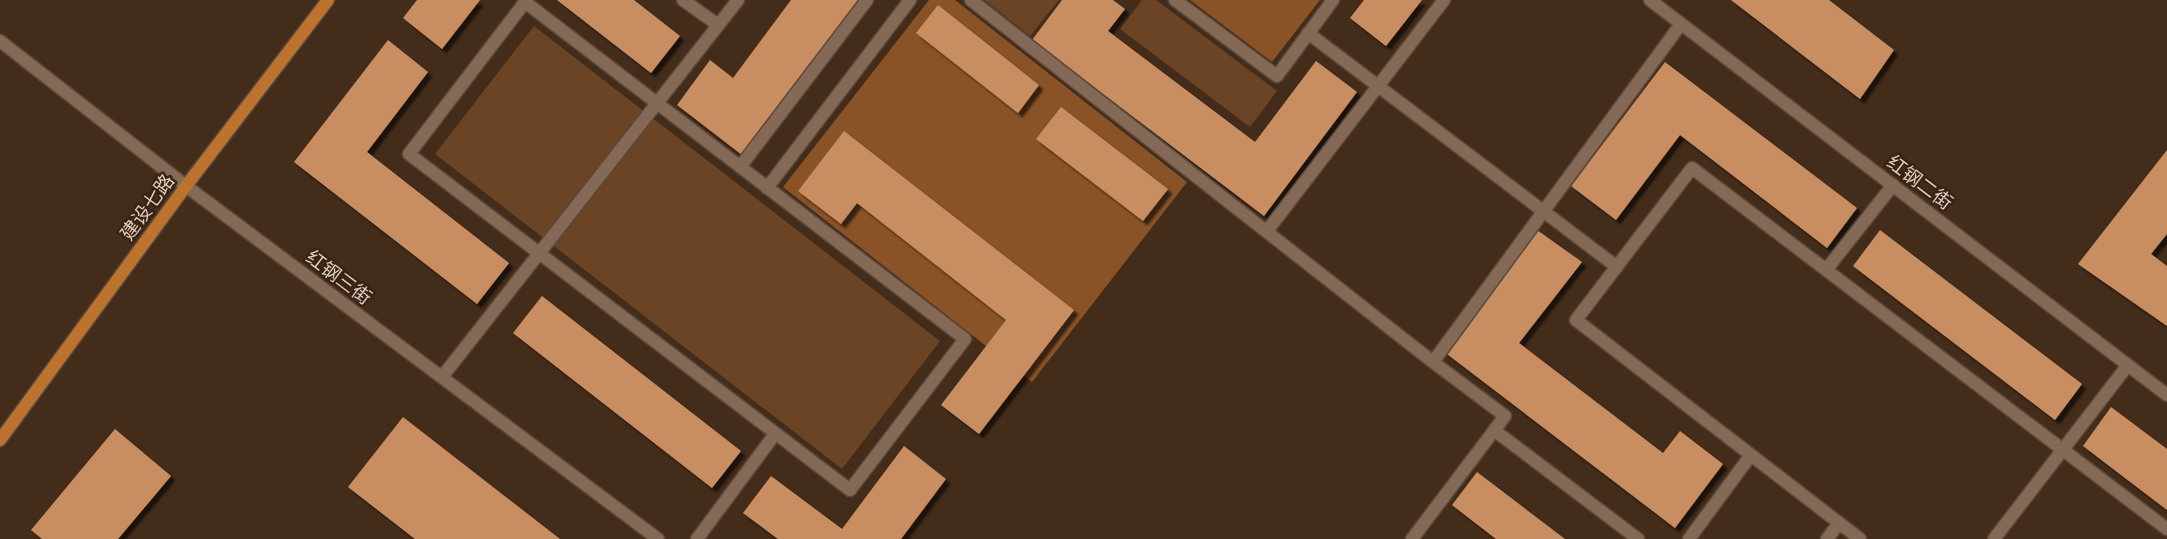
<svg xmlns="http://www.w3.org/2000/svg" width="2167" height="539" viewBox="0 0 2167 539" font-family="Karla,'Noto Sans SC',sans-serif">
<defs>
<filter id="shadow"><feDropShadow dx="4.5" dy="4.5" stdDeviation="1" flood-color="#0009"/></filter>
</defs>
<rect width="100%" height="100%" fill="#442c1b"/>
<path fill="#6b4325" d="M 984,0 L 1059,0 L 1030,36 Z
M 1142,0 L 1156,0 L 1277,91 L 1250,127 L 1120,29 Z
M 534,26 L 940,341 L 842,469 L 435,154 Z"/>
<path fill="#895227" d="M 929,0 L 955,0 L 1187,182 L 1032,382 L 783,187 Z
M 1190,0 L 1320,0 L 1272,62 Z"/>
<path fill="#c98d62" filter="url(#shadow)" d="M 417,0 L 480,0 L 442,49 L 403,18 Z
M 557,0 L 634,0 L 680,36 L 651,73 Z
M 791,0 L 859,0 L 742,155 L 677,105 L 710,60 L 733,78 Z
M 1062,0 L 1113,0 L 1125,9 L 1108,31 L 1255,142 L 1316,61 L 1357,92 L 1264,216 L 1032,40 Z
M 1364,0 L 1422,0 L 1386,46 L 1350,18 Z
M 1731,0 L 1829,0 L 1894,50 L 1860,99 Z
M 938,5 L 1039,85 L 1018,113 L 916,33 Z
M 388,40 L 428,72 L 367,152 L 509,263 L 477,304 L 294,162 Z
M 1665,62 L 1857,208 L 1827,248 L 1680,135 L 1616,220 L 1571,186 Z
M 1061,107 L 1168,189 L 1143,221 L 1036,139 Z
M 844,131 L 1074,310 L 979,434 L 941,405 L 1006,320 L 857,203 L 841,224 L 798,191 Z
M 2167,150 L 2167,234 L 2151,254 L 2167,266 L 2167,326 L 2078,264 Z
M 1537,230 L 1582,262 L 1519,343 L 1663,453 L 1680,431 L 1723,464 L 1675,528 L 1443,351 Z
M 1880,230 L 2082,384 L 2055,420 L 1853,266 Z
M 542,296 L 741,451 L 712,488 L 513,333 Z
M 2111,407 L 2167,449 L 2167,510 L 2083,446 Z
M 403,417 L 560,539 L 415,539 L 348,487 Z
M 115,429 L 171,476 L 118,539 L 42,539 L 31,530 Z
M 904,446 L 946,479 L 901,539 L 778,539 L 743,513 L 771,476 L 842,529 Z
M 1477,472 L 1565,539 L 1496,539 L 1452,505 Z"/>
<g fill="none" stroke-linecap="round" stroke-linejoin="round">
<defs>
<path id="minor" d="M 683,0 L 718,25
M 971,0 L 1433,362
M 1175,0 L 1277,76 L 1333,0
M 1650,0 L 2167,395
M 525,2 L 965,339 L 850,490 L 409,154 Z
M 1308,33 L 1617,267
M 0,41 L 186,186 L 658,539
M 740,167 L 867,0
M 767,188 L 910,0
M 1267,231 L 1444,0
M 1826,270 L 1893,185
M 442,377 L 738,0
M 1494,430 L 1638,539
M 1751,455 L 1860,539
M 697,539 L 775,434
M 1412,539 L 1505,416 L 1433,362 L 1681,24
M 1689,539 L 1751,455 L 1576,320 L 1692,168 L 2167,529
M 1827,539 L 1839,523
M 1994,539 L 2128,365"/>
<path id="major" d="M 0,440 L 186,186 L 328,0"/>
</defs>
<use href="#minor" stroke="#5c483a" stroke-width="15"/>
<use href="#major" stroke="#5c483a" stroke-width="15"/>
<use href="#minor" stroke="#846956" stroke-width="12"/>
<use href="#major" stroke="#bc732f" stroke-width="12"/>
</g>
<g text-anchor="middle" stroke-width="5" stroke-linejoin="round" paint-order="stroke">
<g font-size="19" fill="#decec4" stroke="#392312">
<text transform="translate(1920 182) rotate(37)" y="7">红钢二街</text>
<text transform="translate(147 207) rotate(-54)" y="7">建设七路</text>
<text transform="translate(339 277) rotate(37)" y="7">红钢三街</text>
</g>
</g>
</svg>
